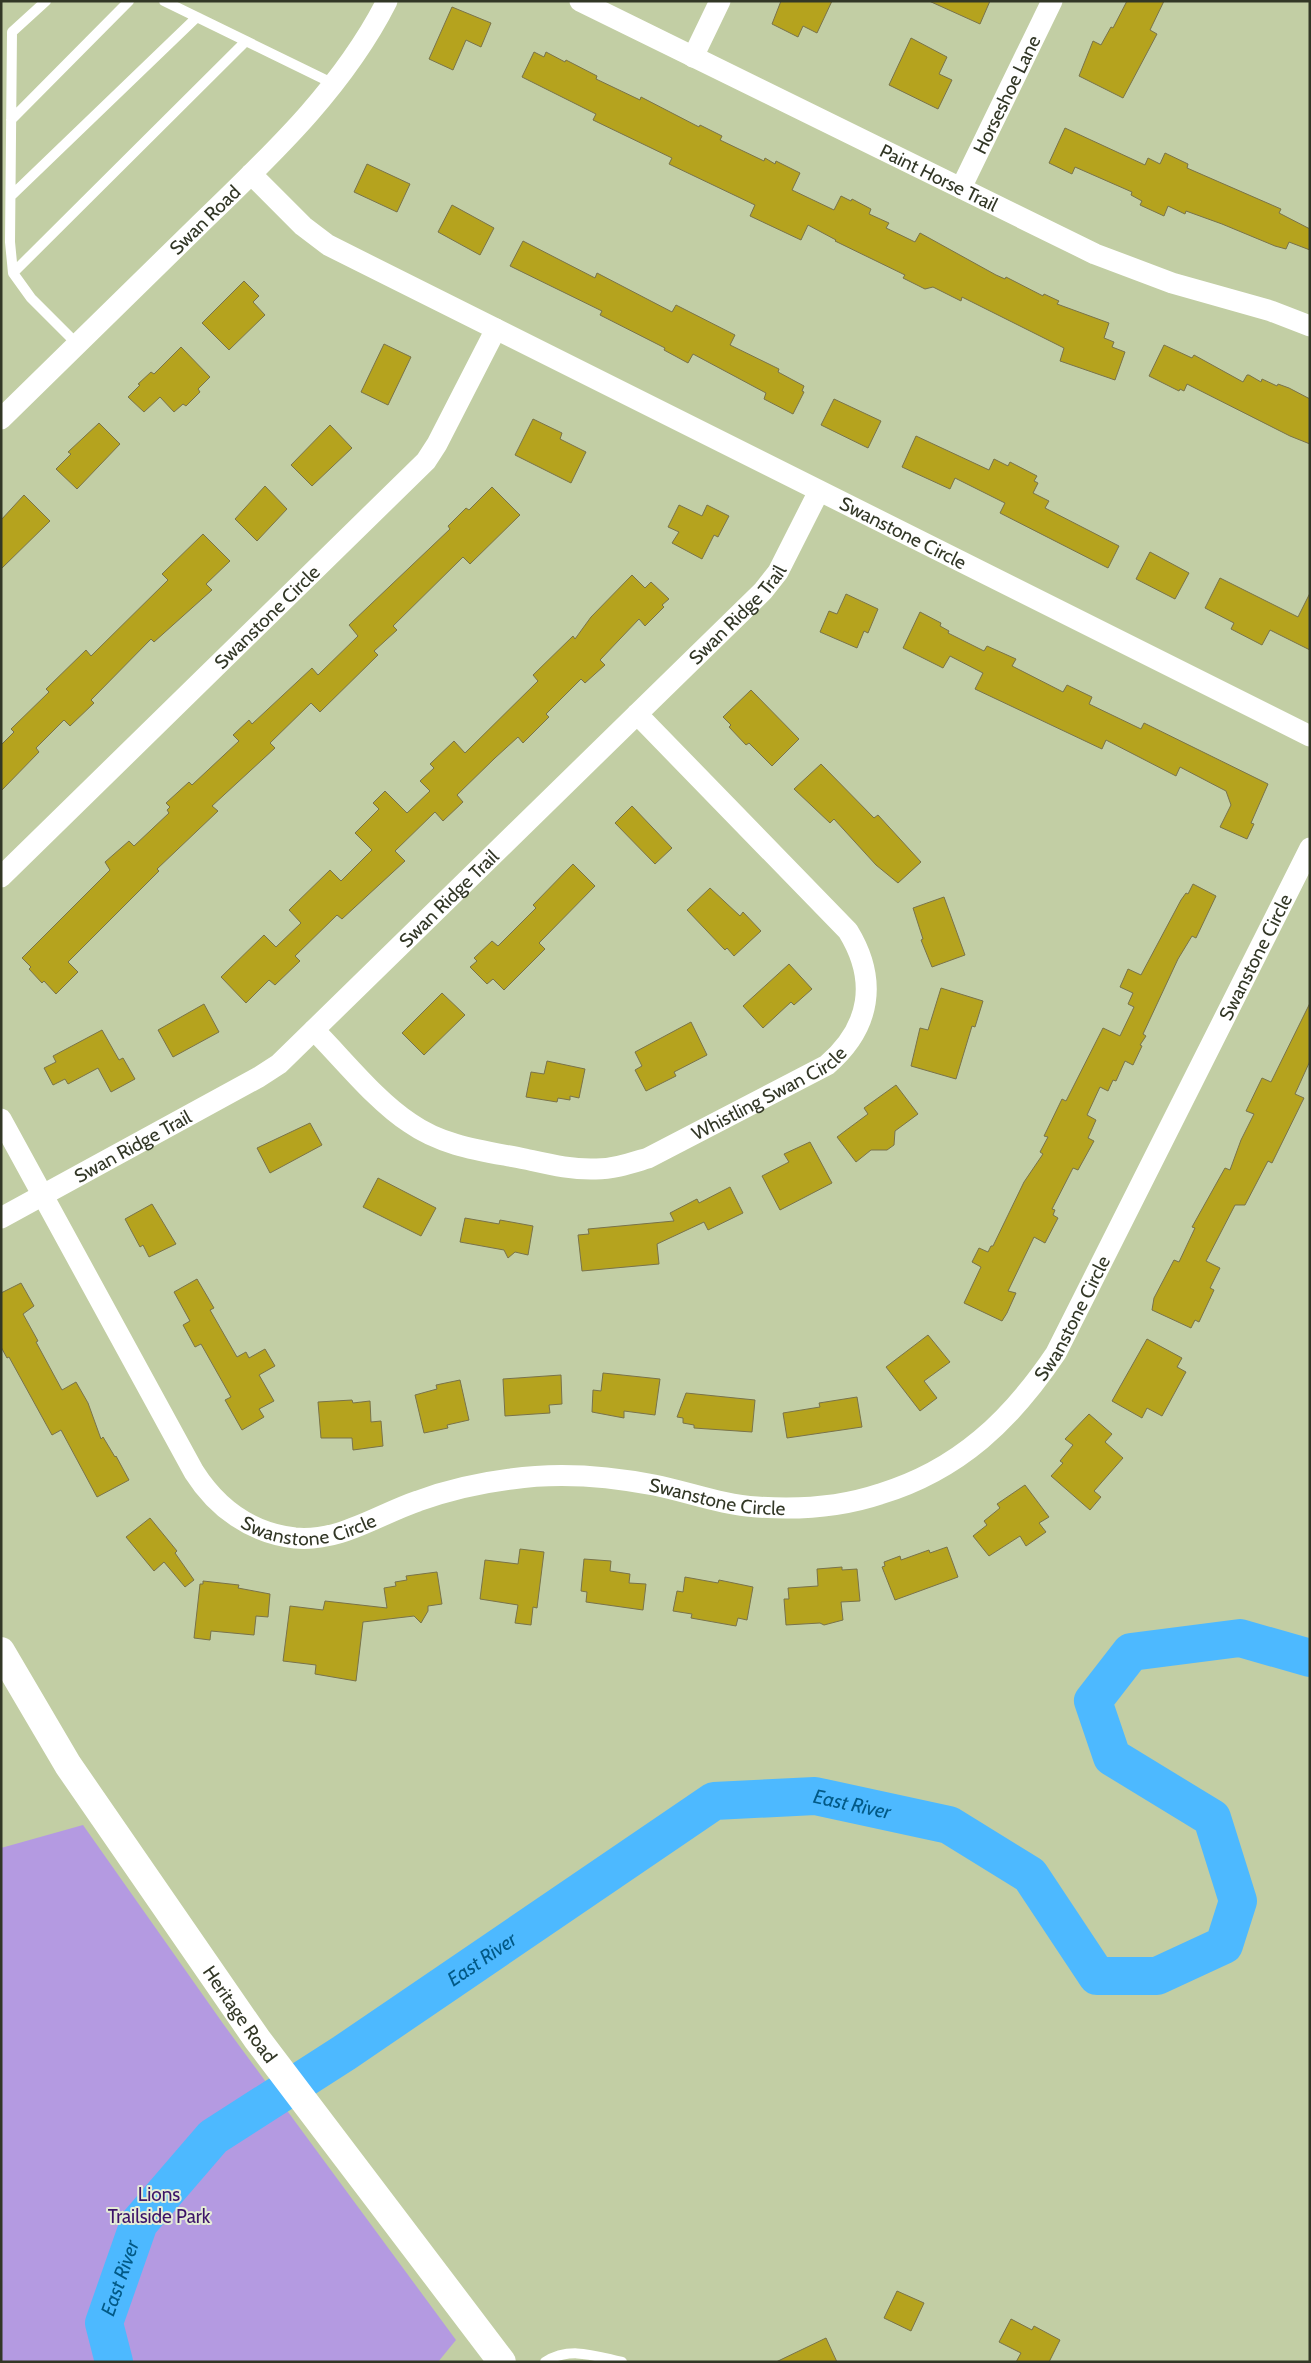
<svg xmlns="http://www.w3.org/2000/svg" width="1311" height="2363" viewBox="0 0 1311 2363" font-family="Cabin,sans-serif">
<rect width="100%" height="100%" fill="#c2cea4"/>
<path fill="#b49ae1" d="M 83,1825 L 224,2025 L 456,2340 L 438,2362 L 1,2362 L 1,1848 Z"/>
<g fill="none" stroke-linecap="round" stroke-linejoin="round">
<path stroke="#4db9ff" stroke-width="38" id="s1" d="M 114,2362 L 104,2323 L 139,2223 L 213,2137 L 344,2053 L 714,1801 L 815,1796 L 949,1825 L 1030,1875 L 1097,1976 L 1157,1976 L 1224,1945 L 1238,1901 L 1212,1818 L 1112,1757 L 1093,1701 L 1131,1652 L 1240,1638 L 1310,1658"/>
</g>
<path fill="#b5a31e" stroke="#79734a" d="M 781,1 L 832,1 L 817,33 L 803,26 L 798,37 L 772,24 Z
M 929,1 L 990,1 L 980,24 Z
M 1127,1 L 1164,1 L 1150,30 L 1157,34 L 1123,98 L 1079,76 L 1093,41 L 1101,45 L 1111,27 L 1113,28 Z
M 452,7 L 491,23 L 481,47 L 466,40 L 453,70 L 429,59 Z
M 911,38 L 947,57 L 939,74 L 952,80 L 938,109 L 889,85 Z
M 534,52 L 544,57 L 546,52 L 565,62 L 566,60 L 597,76 L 596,79 L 640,100 L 641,97 L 699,127 L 700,125 L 722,136 L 720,140 L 764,161 L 765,158 L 775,164 L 776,161 L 800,173 L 792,190 L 834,210 L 841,196 L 851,201 L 852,199 L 871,209 L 869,214 L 889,223 L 886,228 L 915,242 L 920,233 L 996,275 L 1005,279 L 1006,277 L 1043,296 L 1044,294 L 1059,301 L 1057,304 L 1109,323 L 1104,338 L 1114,342 L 1112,347 L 1125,352 L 1115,380 L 1060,361 L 1064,348 L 962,297 L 961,301 L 933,287 L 925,289 L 903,278 L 905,275 L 835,241 L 836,240 L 808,225 L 801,240 L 750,216 L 755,205 L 669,164 L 672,158 L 593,120 L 596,114 L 522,77 Z
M 1065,128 L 1145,165 L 1148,158 L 1160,164 L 1165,153 L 1188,164 L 1187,168 L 1281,209 L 1279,213 L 1310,229 L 1310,250 L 1289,242 L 1286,249 L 1275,246 L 1222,224 L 1186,211 L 1185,214 L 1168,206 L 1164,216 L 1140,205 L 1142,201 L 1131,195 L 1132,192 L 1075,167 L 1072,174 L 1049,163 Z
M 367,164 L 410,184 L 397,212 L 354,192 Z
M 452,205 L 494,228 L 480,255 L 438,232 Z
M 523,241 L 595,278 L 597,273 L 672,312 L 676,305 L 735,335 L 730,345 L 779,369 L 778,372 L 804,386 L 802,391 L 804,392 L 793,414 L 764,399 L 766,393 L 738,378 L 693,354 L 688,363 L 664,350 L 665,348 L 600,315 L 602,311 L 510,266 Z
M 244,281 L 259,296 L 253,302 L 265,315 L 229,350 L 202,323 Z
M 384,344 L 411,357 L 388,405 L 361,392 Z
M 1164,345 L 1192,358 L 1194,355 L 1243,382 L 1247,375 L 1249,375 L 1261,382 L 1262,379 L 1277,386 L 1278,384 L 1289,388 L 1310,399 L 1310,444 L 1290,436 L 1187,384 L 1184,391 L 1180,389 L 1179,391 L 1149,376 Z
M 181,347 L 210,377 L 198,389 L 200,392 L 186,406 L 183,404 L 174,412 L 160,397 L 144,412 L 128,397 L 140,385 L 138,384 L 151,372 L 154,374 Z
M 834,399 L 881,421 L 868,448 L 821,425 Z
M 533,419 L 562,433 L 560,439 L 586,452 L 571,483 L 515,455 Z
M 99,423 L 120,444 L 77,489 L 56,469 L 71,454 L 68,452 Z
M 330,425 L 352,448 L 312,486 L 291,465 Z
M 916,436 L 989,470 L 994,459 L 1008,466 L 1010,462 L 1037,476 L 1034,481 L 1038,483 L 1033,493 L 1049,501 L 1045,508 L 1119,546 L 1108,568 L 1000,513 L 1005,503 L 955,478 L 950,489 L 902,467 Z
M 265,486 L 287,509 L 257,541 L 235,519 Z
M 492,487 L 520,515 L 470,564 L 463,557 L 393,626 L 397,630 L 374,651 L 378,655 L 320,712 L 311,703 L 270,743 L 275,748 L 212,806 L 218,811 L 157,869 L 159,871 L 68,962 L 78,972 L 56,994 L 44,981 L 42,983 L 29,969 L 31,967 L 22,958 L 110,870 L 105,862 L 129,841 L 134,846 L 169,813 L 167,810 L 170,807 L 166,803 L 189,782 L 192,785 L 239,741 L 233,735 L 249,720 L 252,724 L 312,668 L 318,675 L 358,636 L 349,625 L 450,529 L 448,526 L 466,508 L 469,510 Z
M 24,495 L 50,521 L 1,569 L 1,520 Z
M 679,505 L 702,516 L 707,505 L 729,516 L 718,537 L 714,535 L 702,559 L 672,543 L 679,532 L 668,527 Z
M 203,534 L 230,561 L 206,584 L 212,590 L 154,642 L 151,639 L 91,700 L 94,703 L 70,726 L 64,720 L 36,748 L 39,752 L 1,791 L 1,745 L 14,732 L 11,729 L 49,692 L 46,689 L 86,650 L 91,656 L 168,580 L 162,574 Z
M 1150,552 L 1189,573 L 1175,599 L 1136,579 Z
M 632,575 L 645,588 L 651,582 L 669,599 L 662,605 L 664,607 L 645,626 L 639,619 L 600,660 L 605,665 L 585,683 L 581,679 L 546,714 L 549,717 L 523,743 L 518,737 L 495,758 L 457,795 L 463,802 L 443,821 L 435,812 L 395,851 L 405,861 L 342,919 L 337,915 L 295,956 L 300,961 L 275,985 L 269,980 L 246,1003 L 221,977 L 264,935 L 276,947 L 301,923 L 289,910 L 330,870 L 341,881 L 372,850 L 355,833 L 379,809 L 373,803 L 385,791 L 407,813 L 430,791 L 420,781 L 434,768 L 430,764 L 454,741 L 465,753 L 538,681 L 533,675 L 573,636 L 575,639 L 591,617 Z
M 1220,578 L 1298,617 L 1310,593 L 1310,650 L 1270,630 L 1262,645 L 1231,629 L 1234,623 L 1205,608 Z
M 846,594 L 878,609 L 868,633 L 864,631 L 857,648 L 820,632 L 829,611 L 837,614 Z
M 920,612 L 941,623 L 940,626 L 949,631 L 948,633 L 984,651 L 987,646 L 1016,659 L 1012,666 L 1063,692 L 1067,685 L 1092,697 L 1089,704 L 1141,729 L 1144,723 L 1268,784 L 1251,823 L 1254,824 L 1247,839 L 1220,827 L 1231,805 L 1226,791 L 1180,767 L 1176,776 L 1106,740 L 1102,749 L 975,689 L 983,673 L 950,656 L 943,668 L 903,648 Z
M 751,690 L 799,739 L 772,766 L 749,743 L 746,745 L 729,727 L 731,725 L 723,717 Z
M 821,764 L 874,818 L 878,815 L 921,862 L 898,883 L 876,865 L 834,819 L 830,823 L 794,789 Z
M 632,806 L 672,848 L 655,864 L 615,823 Z
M 573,864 L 595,886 L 539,943 L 545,949 L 504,990 L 493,979 L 487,984 L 470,967 L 477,961 L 474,958 L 492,941 L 498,946 L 536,908 L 533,905 Z
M 1193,884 L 1216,896 L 1196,938 L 1192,936 L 1178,959 L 1143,1034 L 1146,1036 L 1140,1045 L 1142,1046 L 1133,1065 L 1125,1061 L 1116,1081 L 1113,1080 L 1108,1091 L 1100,1087 L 1087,1115 L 1096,1120 L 1088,1138 L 1094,1141 L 1078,1170 L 1073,1168 L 1052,1209 L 1055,1210 L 1053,1215 L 1058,1218 L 1045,1243 L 1034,1237 L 1008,1291 L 1016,1293 L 1007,1313 L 1002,1321 L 964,1303 L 981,1267 L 972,1262 L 979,1248 L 988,1252 L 991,1246 L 993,1246 L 1024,1182 L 1043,1154 L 1040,1152 L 1048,1137 L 1044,1136 L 1062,1099 L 1066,1101 L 1103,1028 L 1120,1036 L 1134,1007 L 1128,1004 L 1133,993 L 1120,987 L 1128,969 L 1141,975 L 1181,900 L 1186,893 L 1188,894 Z
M 710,888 L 740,916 L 743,912 L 761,931 L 734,956 L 727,948 L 725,950 L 687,910 Z
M 944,897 L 965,955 L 932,967 L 921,940 L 923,939 L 913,908 Z
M 789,964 L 812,989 L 794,1005 L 791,1002 L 763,1028 L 743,1006 Z
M 941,988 L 983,1001 L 975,1027 L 972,1026 L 956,1079 L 911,1066 L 920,1028 L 928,1030 Z
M 442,993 L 465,1015 L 424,1055 L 402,1033 Z
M 1310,1003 L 1310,1061 L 1295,1094 L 1304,1098 L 1272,1163 L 1268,1161 L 1245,1205 L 1235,1205 L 1206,1261 L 1220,1268 L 1210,1288 L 1214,1290 L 1199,1322 L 1195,1320 L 1191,1328 L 1152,1310 L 1154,1298 L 1174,1260 L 1179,1262 L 1195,1228 L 1192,1227 L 1225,1168 L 1230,1170 L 1241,1140 L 1254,1114 L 1246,1111 L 1262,1078 L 1271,1082 Z
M 204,1004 L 219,1032 L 173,1057 L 158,1030 Z
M 691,1022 L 707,1055 L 674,1072 L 676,1076 L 646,1091 L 635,1070 L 642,1066 L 635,1052 Z
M 102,1030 L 119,1060 L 123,1058 L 135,1079 L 111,1092 L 98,1068 L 68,1084 L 65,1079 L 53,1085 L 44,1068 L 56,1062 L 53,1056 Z
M 547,1061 L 585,1069 L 579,1098 L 570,1096 L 570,1100 L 558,1098 L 557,1102 L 526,1097 L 531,1072 L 544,1074 Z
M 896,1085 L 918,1114 L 895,1131 L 894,1145 L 887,1150 L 871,1150 L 856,1162 L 837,1137 L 868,1114 L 864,1108 Z
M 310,1123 L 322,1145 L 270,1173 L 257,1148 Z
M 810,1142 L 832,1183 L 780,1210 L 762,1176 L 789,1162 L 784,1154 Z
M 378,1178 L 436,1208 L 421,1236 L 363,1207 Z
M 730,1187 L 743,1213 L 708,1230 L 704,1222 L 657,1244 L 659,1264 L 582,1271 L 578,1235 L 589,1234 L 588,1229 L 674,1221 L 670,1213 L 697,1199 L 699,1203 Z
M 152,1204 L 176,1244 L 149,1257 L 143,1245 L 140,1247 L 125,1219 Z
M 465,1218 L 499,1224 L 500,1220 L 533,1226 L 528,1255 L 515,1252 L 508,1258 L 504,1250 L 460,1242 Z
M 197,1279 L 214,1308 L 210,1310 L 237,1357 L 246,1352 L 249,1358 L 265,1349 L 275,1366 L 259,1375 L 274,1401 L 259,1409 L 264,1417 L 242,1430 L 225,1400 L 231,1397 L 201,1344 L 195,1347 L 183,1325 L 190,1321 L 174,1292 Z
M 21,1283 L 34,1306 L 23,1314 L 38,1341 L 36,1342 L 62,1390 L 76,1382 L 88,1403 L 101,1439 L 103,1437 L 115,1457 L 116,1456 L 129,1480 L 97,1497 L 61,1430 L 52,1435 L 9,1357 L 7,1358 L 1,1347 L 1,1293 Z
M 928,1335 L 950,1362 L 924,1381 L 937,1398 L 920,1411 L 886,1367 Z
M 1147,1339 L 1182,1358 L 1177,1367 L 1186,1372 L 1162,1416 L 1147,1408 L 1142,1418 L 1112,1401 Z
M 603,1373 L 660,1379 L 655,1415 L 624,1411 L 624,1418 L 592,1412 L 593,1390 L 601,1391 Z
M 561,1375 L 562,1404 L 549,1405 L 550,1413 L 505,1416 L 503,1379 Z
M 460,1380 L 469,1420 L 447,1425 L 448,1428 L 424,1433 L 415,1395 L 437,1389 L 436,1385 Z
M 686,1393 L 755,1400 L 752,1432 L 694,1428 L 694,1425 L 683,1423 L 683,1418 L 677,1417 Z
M 857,1397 L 862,1427 L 787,1438 L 783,1413 L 820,1407 L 819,1403 Z
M 352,1400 L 353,1403 L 370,1401 L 371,1422 L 381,1421 L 383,1446 L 353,1450 L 352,1438 L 321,1438 L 318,1402 Z
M 1089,1414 L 1112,1434 L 1105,1442 L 1123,1458 L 1094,1491 L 1101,1497 L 1090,1510 L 1051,1476 L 1063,1463 L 1060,1461 L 1073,1445 L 1065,1439 Z
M 1025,1485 L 1049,1517 L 1039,1523 L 1046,1532 L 1026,1546 L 1020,1536 L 989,1556 L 973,1536 L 987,1525 L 984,1521 L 1000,1508 L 997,1504 Z
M 150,1518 L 177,1551 L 175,1553 L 194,1580 L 185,1587 L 164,1562 L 154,1571 L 126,1537 Z
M 947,1547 L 958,1577 L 895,1600 L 882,1567 L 885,1566 L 884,1562 L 900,1556 L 901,1560 L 929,1550 L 930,1553 Z
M 520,1549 L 544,1552 L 537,1608 L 533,1607 L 531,1625 L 515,1623 L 518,1605 L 480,1599 L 485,1560 L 518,1564 Z
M 584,1559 L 611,1561 L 610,1571 L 630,1574 L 629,1583 L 646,1584 L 643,1610 L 586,1602 L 587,1592 L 581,1591 Z
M 842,1567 L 842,1570 L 857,1569 L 860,1601 L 841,1602 L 843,1620 L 824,1625 L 820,1623 L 786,1625 L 784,1599 L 789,1599 L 788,1588 L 818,1586 L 817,1569 Z
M 437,1572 L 442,1604 L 428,1606 L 428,1611 L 421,1623 L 414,1616 L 363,1622 L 356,1681 L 315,1674 L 316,1665 L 283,1661 L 290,1606 L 323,1610 L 325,1601 L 387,1608 L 384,1588 L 396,1586 L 395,1582 L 407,1580 L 406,1576 Z
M 685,1577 L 718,1583 L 719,1580 L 753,1587 L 747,1620 L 738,1618 L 736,1626 L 691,1618 L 692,1614 L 673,1611 L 677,1591 L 683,1592 Z
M 203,1581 L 239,1585 L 238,1588 L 270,1594 L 268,1617 L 256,1616 L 254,1635 L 211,1631 L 210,1640 L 194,1638 L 200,1584 L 203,1584 Z
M 897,2291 L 924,2303 L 911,2331 L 884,2318 Z
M 1011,2319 L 1032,2330 L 1034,2326 L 1060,2340 L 1049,2362 L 1016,2362 L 1021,2353 L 999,2342 Z
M 826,2338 L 837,2362 L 776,2362 Z"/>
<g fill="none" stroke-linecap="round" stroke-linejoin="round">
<path stroke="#fff" stroke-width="10" d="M 46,1 L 12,32 L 10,242 L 13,273 L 31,298 L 77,344
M 164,1 L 334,84
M 11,120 L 129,1
M 11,196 L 197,17
M 13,273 L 246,41
M 545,2362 C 570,2346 595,2356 622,2362"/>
<g stroke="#fff" stroke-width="21">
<path id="s2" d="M 580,1 L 1095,254 L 1172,283 L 1271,311 L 1310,326"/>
<path d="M 693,57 L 720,1"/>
<path id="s3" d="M 251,174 L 303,226 L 328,245 L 1310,736"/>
<path id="s4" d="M 961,188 L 1052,1"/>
<path id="s5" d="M 1,419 C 67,354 133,290 198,226 C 268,158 342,90 387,1"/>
<path id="s6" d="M 1,877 L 426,461 L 437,444 L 496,329"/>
<path id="s7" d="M 314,1030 C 343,1059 376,1101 410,1123 C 444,1147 485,1151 525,1159 C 548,1164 572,1170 596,1169 C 614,1169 631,1163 648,1158 L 827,1065 C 871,1027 878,980 848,931 L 637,714"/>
<path id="s8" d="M 1,1119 L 194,1472 C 217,1508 251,1533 295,1538 C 340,1542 377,1515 418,1501 C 448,1490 479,1483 511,1479 C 558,1472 608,1476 654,1485 C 689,1492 722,1505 757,1507 C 799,1510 841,1507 880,1494 C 959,1470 1011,1420 1056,1353 L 1310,848"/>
<path id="s9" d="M 1,1218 L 259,1077 L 279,1064 L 763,591 L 778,572 L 819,491"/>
</g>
<path stroke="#fff" stroke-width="28" id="s10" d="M 1,1651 L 68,1765 L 257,2039 L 502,2362"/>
</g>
<g text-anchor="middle" stroke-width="4" stroke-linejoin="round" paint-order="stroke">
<g font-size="19" fill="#323726" stroke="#e5ecd6">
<text dy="7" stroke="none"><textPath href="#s4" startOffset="104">Horseshoe Lane</textPath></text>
<text dy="7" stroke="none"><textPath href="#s2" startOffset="400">Paint Horse Trail</textPath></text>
<text dy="7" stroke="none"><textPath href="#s5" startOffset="285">Swan Road</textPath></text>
<text dy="7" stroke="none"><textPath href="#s3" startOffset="748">Swanstone Circle</textPath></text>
<text dy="7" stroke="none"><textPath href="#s9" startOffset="960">Swan Ridge Trail</textPath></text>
<text dy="7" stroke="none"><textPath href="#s6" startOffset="372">Swanstone Circle</textPath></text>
<text dy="7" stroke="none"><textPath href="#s9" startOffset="555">Swan Ridge Trail</textPath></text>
<text dy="7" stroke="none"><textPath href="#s8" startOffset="1800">Swanstone Circle</textPath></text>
<text dy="7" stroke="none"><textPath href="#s7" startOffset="518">Whistling Swan Circle</textPath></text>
<text dy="7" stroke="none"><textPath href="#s9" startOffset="150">Swan Ridge Trail</textPath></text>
<text dy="7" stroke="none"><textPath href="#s8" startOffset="1395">Swanstone Circle</textPath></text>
<text dy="7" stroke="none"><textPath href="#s8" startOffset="961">Swanstone Circle</textPath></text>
<text dy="7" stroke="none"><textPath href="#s8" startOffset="541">Swanstone Circle</textPath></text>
<text dy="7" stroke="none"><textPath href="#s10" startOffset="435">Heritage Road</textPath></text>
</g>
<g font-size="19" fill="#3d1468" stroke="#e5ecd6">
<text x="159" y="2201">Lions<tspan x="159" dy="22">Trailside Park</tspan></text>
</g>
<g font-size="20" font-style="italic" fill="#025986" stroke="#e5ecd6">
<text dy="7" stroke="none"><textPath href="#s1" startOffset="1002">East River</textPath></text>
<text dy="7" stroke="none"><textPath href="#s1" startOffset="582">East River</textPath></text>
<text dy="7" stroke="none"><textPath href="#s1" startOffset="88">East River</textPath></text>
</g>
</g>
<rect width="1311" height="2363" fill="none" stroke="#323726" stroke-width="5"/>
</svg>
